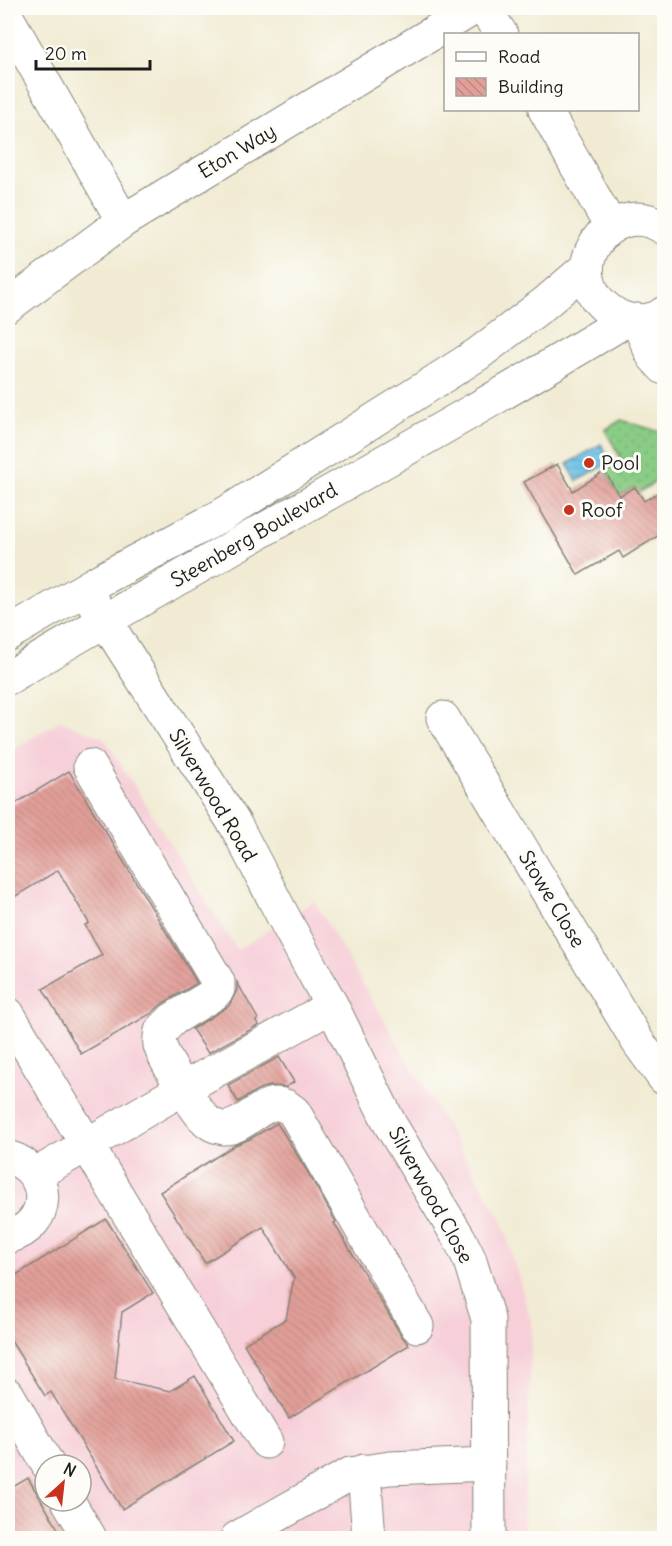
<svg xmlns="http://www.w3.org/2000/svg" width="672" height="1546" viewBox="0 0 672 1546" font-family="Delius,sans-serif">
<defs>
<pattern id="grass-dots" width="8" height="8" patternUnits="userSpaceOnUse" patternTransform="scale(1.5)"><rect width="8" height="8" fill="#8acc85"/><path d="M2 2h.1M6 6h.1" fill="none" stroke="#76af72" stroke-width="1.8" stroke-linecap="round"/></pattern>
<pattern id="water-rules" width="6" height="5" patternUnits="userSpaceOnUse" patternTransform="scale(1.5)"><rect width="6" height="5" fill="#69c0e6"/><path d="M0 2.5h6" fill="none" stroke="#5aa4c5"/></pattern>
<pattern id="building-back-hatch" width="6" height="6" patternUnits="userSpaceOnUse" patternTransform="scale(1.5)"><rect width="6" height="6" fill="#e29f99"/><path d="M-1 5l2 2M0 0l6 6M5-1l2 2" fill="none" stroke="#c18883"/></pattern>
</defs>
<rect width="100%" height="100%" fill="#fdfcf7"/>
<filter id="ink" filterUnits="userSpaceOnUse"><feTurbulence type="fractalNoise" baseFrequency=".0167" numOctaves="2"/><feDisplacementMap in="SourceGraphic" scale="12" xChannelSelector="R" yChannelSelector="G"/><feConvolveMatrix kernelMatrix="1 2 1 2 8 2 1 2 1" color-interpolation-filters="sRGB"/></filter>
<filter id="wash" filterUnits="userSpaceOnUse"><feTurbulence type="fractalNoise" baseFrequency=".008" numOctaves="4" result="noise"/><feDisplacementMap in="SourceGraphic" scale="24" xChannelSelector="R" yChannelSelector="G"/><feGaussianBlur stdDeviation="1.35" result="paint"/><feColorMatrix in="noise" values="0 0 0 0 0 0 0 0 0 0 0 0 0 0 0 0 0 1.4 0 .05"/><feComposite in="paint" operator="in"/></filter>
<g filter="url(#wash)">
<rect width="100%" height="100%" fill="#f1ebd3"/>
<path fill="#f6cfd8" fill-rule="evenodd" d="M 60,721 L 104,738 L 237,950 L 314,901 L 502,1220 L 532,1325 L 523,1538 L 8,1538 L 8,753 ZM 45,1465 L 81,1465 L 81,1501 L 45,1501 Z"/>
<path fill="url(#grass-dots)" stroke="#537450" stroke-width="1.5" d="M 621,420 L 664,433 L 664,471 L 663,472 L 664,476 L 638,493 L 634,487 L 619,496 L 605,471 L 622,460 L 605,430 Z"/>
<path fill="url(#water-rules)" stroke="#426e81" stroke-width="1.5" d="M 601,444 L 611,462 L 577,481 L 567,464 Z"/>
<g id="blocks">
<path fill="url(#building-back-hatch)" d="M 557,464 L 573,491 L 605,471 L 619,496 L 635,487 L 644,501 L 664,489 L 664,532 L 623,558 L 619,551 L 578,575 L 524,482 Z
M 69,771 L 197,983 L 163,1003 L 152,1013 L 81,1054 L 43,989 L 102,955 L 85,925 L 89,923 L 58,870 L 8,901 L 8,808 Z
M 237,982 L 258,1019 L 256,1021 L 259,1025 L 208,1053 L 192,1029 L 229,1006 L 237,990 Z
M 279,1057 L 294,1082 L 286,1087 L 271,1086 L 261,1088 L 238,1102 L 228,1085 Z
M 277,1123 L 304,1166 L 336,1222 L 334,1223 L 401,1335 L 409,1345 L 289,1418 L 244,1344 L 286,1319 L 294,1278 L 263,1227 L 205,1263 L 160,1192 L 235,1145 L 250,1139 Z
M 106,1219 L 153,1293 L 122,1312 L 115,1379 L 170,1391 L 195,1376 L 234,1441 L 122,1509 L 51,1392 L 45,1396 L 8,1336 L 8,1280 Z
M 28,1478 L 64,1539 L 8,1539 L 8,1490 Z"/>
</g>
</g>
<g filter="url(#ink)">
<use href="#blocks" fill-opacity="0" stroke="#868478" stroke-width="1.5"/>
<g fill="none" stroke-linecap="round" stroke-linejoin="round">
<defs>
<path id="minor" d="M 484,8 L 501,34
M 8,19 L 123,221
M 545,110 L 611,227
M 664,228 C 608,191 549,281 620,317 C 633,323 653,322 664,313
M 8,306 L 123,221 L 474,8
M 637,320 L 653,356 L 664,368
M 85,589 L 236,826 L 285,920 L 332,1006 L 390,1124 L 459,1238 L 469,1258 L 488,1319 L 489,1538
M 8,634 L 102,579 L 221,516 L 409,398 L 478,354 L 545,303 L 587,267
M 8,678 C 212,555 423,444 626,320
M 443,718 L 638,1042 L 664,1078
M 90,766 L 218,982 L 218,989 L 214,994 L 173,1019 L 161,1031 C 160,1036 159,1040 160,1045 C 163,1058 193,1106 203,1117 C 208,1123 215,1127 223,1128 C 250,1129 266,1087 294,1112 L 417,1326
M 8,1014 L 266,1442
M 8,1157 C 53,1170 53,1225 8,1237
M 35,1175 L 184,1088 L 332,1006
M 8,1395 L 48,1465
M 364,1471 L 369,1538
M 68,1501 L 90,1538
M 237,1538 L 350,1474 L 390,1468 L 489,1464"/>
</defs>
<use href="#minor" stroke="#868478" stroke-width="35"/>
<use href="#minor" stroke="#fff" stroke-width="33"/>
</g>
</g>
<g fill="#c8321e" stroke="#fdfcf7" stroke-width="2">
<circle cx="589" cy="463" r="6"/>
<circle cx="569" cy="510" r="6"/>
</g>
<g text-anchor="middle" stroke-width="6" stroke-linejoin="round" paint-order="stroke">
<g font-size="20" fill="#1c1c1c" stroke="#fdfcf7">
<text transform="translate(237 151) rotate(-31)" y="7">Eton Way</text>
<text transform="translate(254 535) rotate(-30)" y="7">Steenberg Boulevard</text>
<text transform="translate(213 795) rotate(59)" y="7">Silverwood Road</text>
<text transform="translate(552 899) rotate(59)" y="7">Stowe Close</text>
<text transform="translate(431 1195) rotate(61)" y="7">Silverwood Close</text>
</g>
<g font-size="20" fill="#1c1c1c" stroke="#fdfcf7" text-anchor="start">
<text x="601" y="470">Pool</text>
<text x="581" y="517">Roof</text>
</g>
</g>
<rect width="672" height="1546" fill="none" stroke="#fdfcf7" stroke-width="30"/>
<rect x="444" y="33" width="195" height="78" fill="#fdfcf7" stroke="#a3a29f" stroke-width="1.5"/>
<rect x="456" y="52" width="30" height="9" fill="#ffffff" stroke="#a3a29f" stroke-width="1.5"/>
<text x="498" y="63" font-size="18" fill="#1c1c1c">Road</text>
<rect x="456" y="78" width="30" height="18" fill="url(#building-back-hatch)" stroke="#a3a29f" stroke-width="1.5"/>
<text x="498" y="93" font-size="18" fill="#1c1c1c">Building</text>
<g transform="translate(63 1483) rotate(27)"><circle r="28" fill="#fdfcf7" stroke="#a3a29f" stroke-width="1.5"/>
<path d="M0-4.5L10 22L0 15L-10 22Z" fill="#c8321e"/>
<text y="-9" font-size="16" font-weight="bold" text-anchor="middle" fill="#1c1c1c">N</text>
</g>
<path d="M36 60v9h114v-9" fill="none" stroke="#1c1c1c" stroke-width="3"/>
<text x="45" y="60" font-size="18" fill="#1c1c1c" stroke="#fdfcf7" stroke-width="4.5" paint-order="stroke">20 m</text>
</svg>
